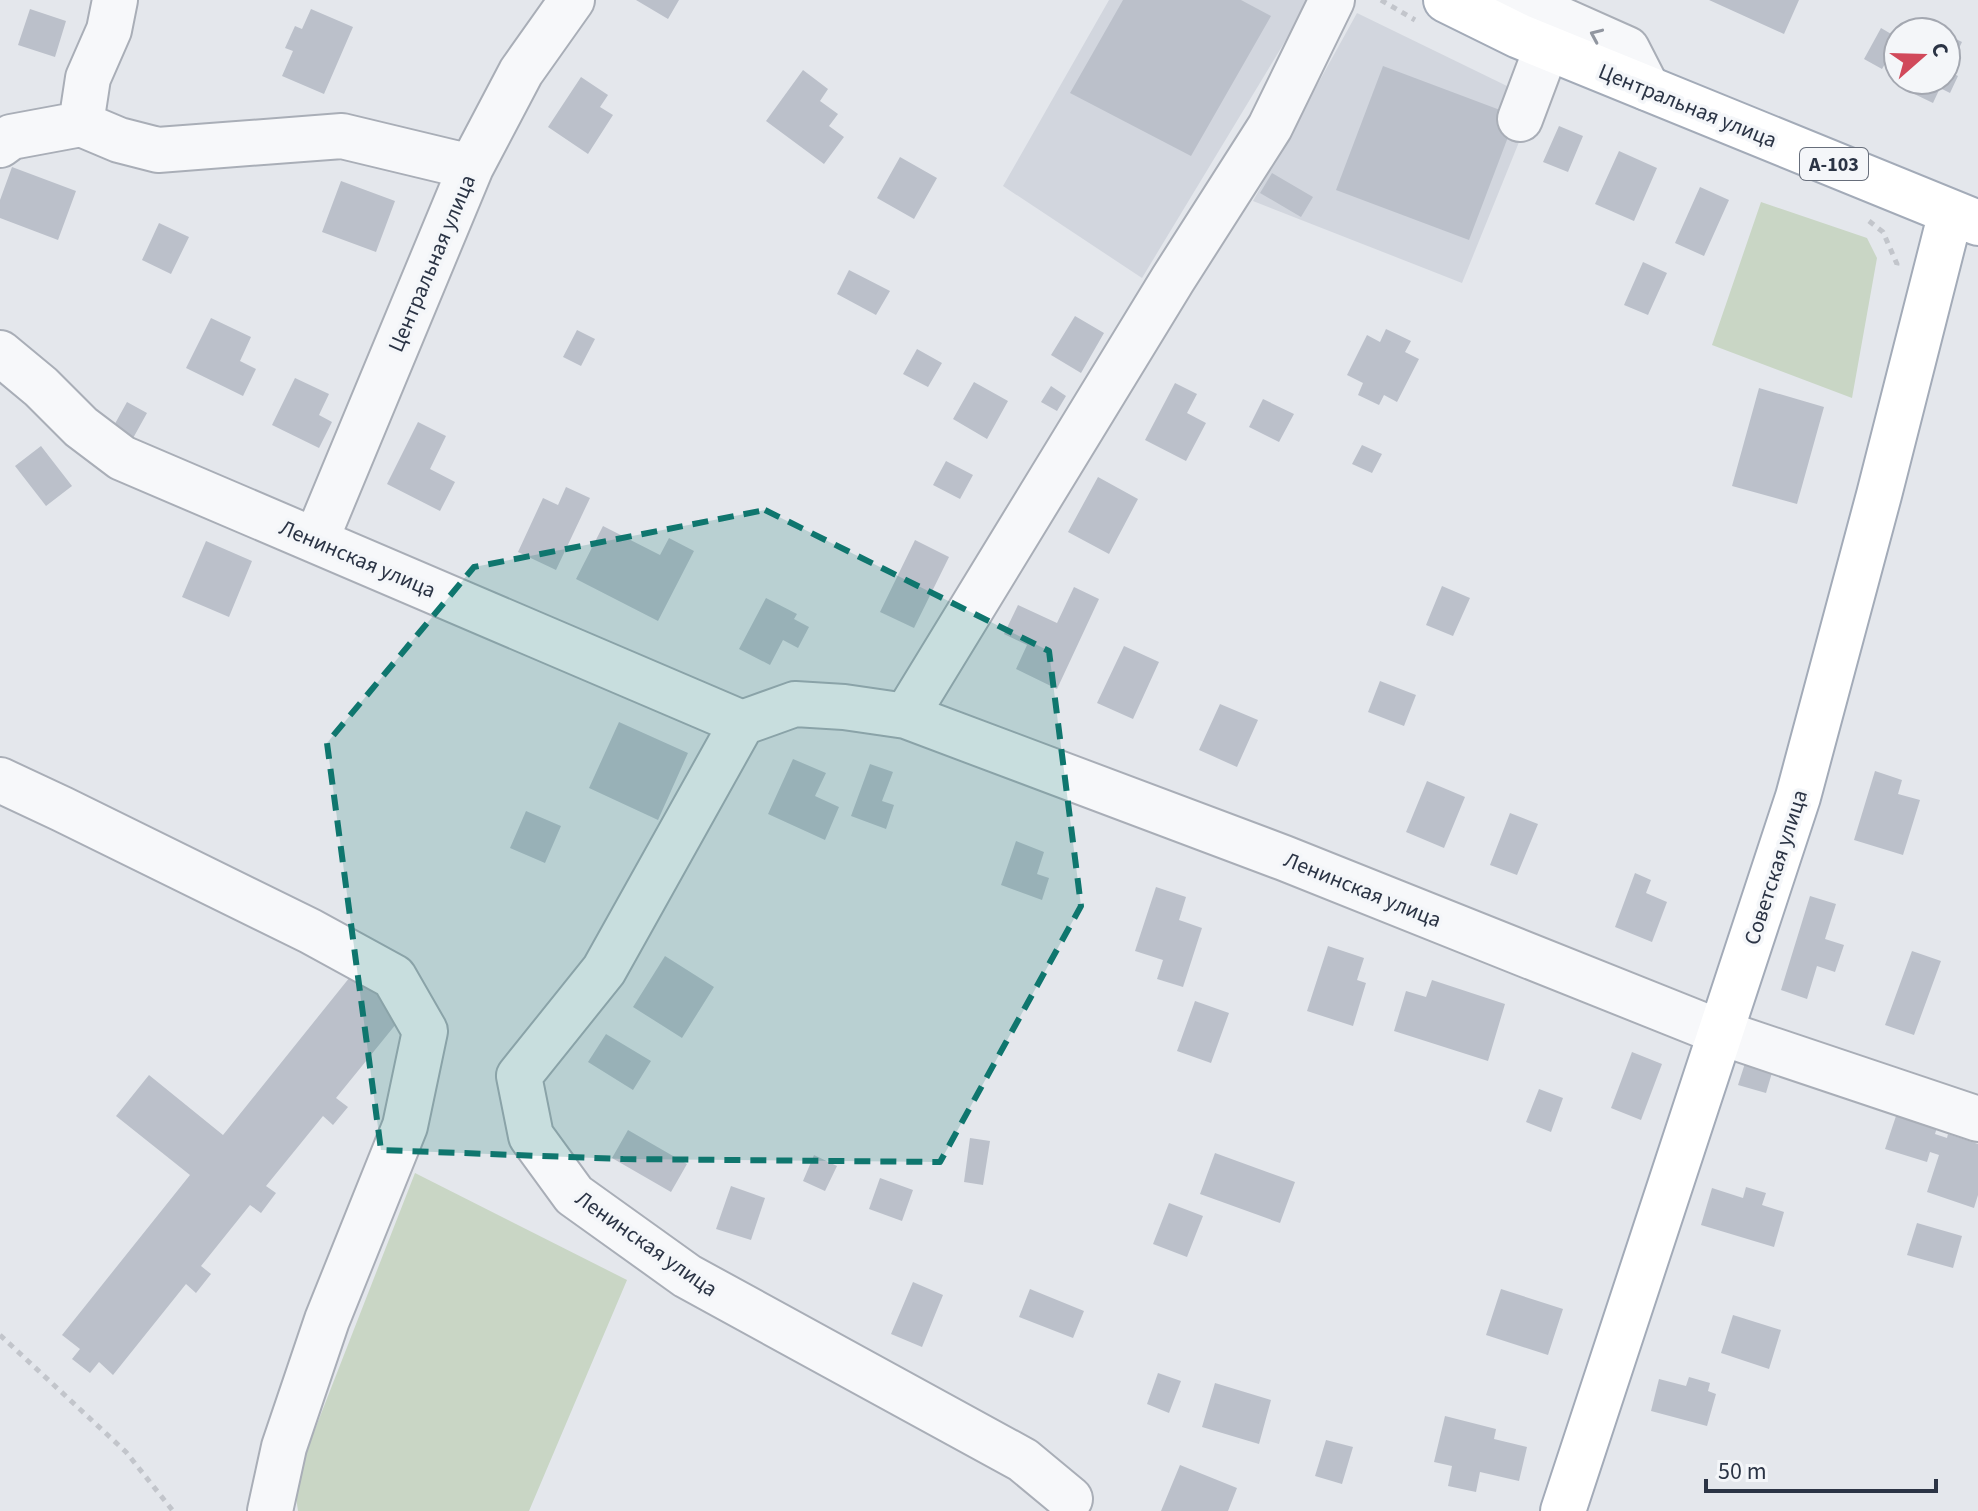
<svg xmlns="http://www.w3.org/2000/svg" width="1978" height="1511" viewBox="0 0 1978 1511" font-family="'Source Sans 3',sans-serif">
<rect width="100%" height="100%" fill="#e4e7ec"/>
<path fill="#d2d6de" d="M 1109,0 L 1310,0 L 1142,278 L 1003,186 Z
M 1357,13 L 1536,100 L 1462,283 L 1253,201 Z"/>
<path fill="#c9d6c5" d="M 1761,202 L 1867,238 L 1877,258 L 1852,398 L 1712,345 Z
M 415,1173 L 627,1280 L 529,1511 L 298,1511 L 294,1483 Z"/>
<path fill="#bbc0ca" d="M 636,0 L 679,0 L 668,19 Z
M 1123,0 L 1241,0 L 1271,16 L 1191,156 L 1070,93 Z
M 1709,0 L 1799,0 L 1784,34 Z
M 30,9 L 66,21 L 55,57 L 18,45 Z
M 311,9 L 353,27 L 324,94 L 282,76 L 293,51 L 285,48 L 295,26 L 302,29 Z
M 1881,28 L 1898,38 L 1898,42 L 1882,69 L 1864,59 Z
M 1946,34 L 1962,42 L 1948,71 L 1958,76 L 1950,93 L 1940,88 L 1933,103 L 1906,90 L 1911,80 L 1946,80 Z
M 1383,66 L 1516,116 L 1469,240 L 1336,190 Z
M 803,70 L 828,89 L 820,101 L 838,114 L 829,126 L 844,137 L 824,164 L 766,121 Z
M 581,77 L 608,95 L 600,107 L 613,115 L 588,154 L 548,127 Z
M 1559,126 L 1583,136 L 1568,172 L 1543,162 Z
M 1619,151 L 1657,168 L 1634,221 L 1595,204 Z
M 900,157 L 937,178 L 914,219 L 877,198 Z
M 12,167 L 76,191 L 58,240 L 0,218 L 0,200 Z
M 1272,173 L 1313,197 L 1301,217 L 1260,193 Z
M 341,181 L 395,201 L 376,252 L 322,232 Z
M 1700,187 L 1729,200 L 1704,256 L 1675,243 Z
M 159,223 L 189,237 L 171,274 L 142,260 Z
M 1643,262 L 1667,273 L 1648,315 L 1624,305 Z
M 849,270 L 890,291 L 876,315 L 837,294 Z
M 1075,316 L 1104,333 L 1081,373 L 1051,355 Z
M 211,318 L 251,337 L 240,361 L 256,369 L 243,396 L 186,368 Z
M 1386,329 L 1411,341 L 1405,352 L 1419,359 L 1397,402 L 1384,395 L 1379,405 L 1358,395 L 1363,383 L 1347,375 L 1367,335 L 1380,342 Z
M 577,330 L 595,339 L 581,366 L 563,357 Z
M 917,349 L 942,363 L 928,387 L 903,374 Z
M 295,378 L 329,394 L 319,415 L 332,422 L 319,448 L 272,425 Z
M 974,382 L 1008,401 L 987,439 L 953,419 Z
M 1175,383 L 1197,394 L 1187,413 L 1206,423 L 1186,461 L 1145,440 Z
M 1051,386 L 1066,396 L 1057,411 L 1041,402 Z
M 1759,388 L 1824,407 L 1797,504 L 1732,486 Z
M 1263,399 L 1294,414 L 1279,442 L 1249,427 Z
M 127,402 L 147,413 L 132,440 L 112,429 Z
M 418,422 L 446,436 L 430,469 L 455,482 L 440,511 L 387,484 Z
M 1362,445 L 1382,454 L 1372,473 L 1352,464 Z
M 41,446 L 72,486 L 46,506 L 15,466 Z
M 946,461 L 973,475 L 960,499 L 933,485 Z
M 1098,477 L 1138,499 L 1109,554 L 1068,532 Z
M 566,487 L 590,498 L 556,570 L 518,552 L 543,498 L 558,505 Z
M 603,526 L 660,555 L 669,538 L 694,551 L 658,621 L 576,579 Z
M 915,540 L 949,557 L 914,628 L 880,612 Z
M 206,541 L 252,561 L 229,617 L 182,597 Z
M 1442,586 L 1470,598 L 1453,636 L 1426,625 Z
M 1074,587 L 1099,599 L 1057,689 L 1016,669 L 1027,645 L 1004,634 L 1018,605 L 1057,623 Z
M 766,598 L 797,614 L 794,619 L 809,627 L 798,648 L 783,640 L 770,665 L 739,649 Z
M 1124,646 L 1159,662 L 1133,719 L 1097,703 Z
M 1380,681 L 1416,695 L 1404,726 L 1368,712 Z
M 1220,704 L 1258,720 L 1237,767 L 1199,750 Z
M 619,722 L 688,753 L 658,820 L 589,788 Z
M 793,759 L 826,773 L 815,796 L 839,807 L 825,840 L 768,814 Z
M 870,764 L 893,772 L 882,801 L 894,805 L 886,829 L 851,816 Z
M 1875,771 L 1902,780 L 1898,794 L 1920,800 L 1903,855 L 1854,840 Z
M 1427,781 L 1465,797 L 1444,848 L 1406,832 Z
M 526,811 L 561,826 L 545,863 L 510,848 Z
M 1510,813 L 1538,824 L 1517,875 L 1490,865 Z
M 1016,841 L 1044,852 L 1037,874 L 1049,878 L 1042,900 L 1001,885 Z
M 1635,873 L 1651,880 L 1646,893 L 1667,902 L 1652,942 L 1615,927 Z
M 1156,887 L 1186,897 L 1179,920 L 1202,928 L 1183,987 L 1157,979 L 1163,960 L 1135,951 Z
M 1810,896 L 1836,904 L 1825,939 L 1844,945 L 1835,972 L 1817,966 L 1807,999 L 1781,990 Z
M 1328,946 L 1364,958 L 1357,980 L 1366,983 L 1353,1026 L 1307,1011 Z
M 1912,951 L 1941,961 L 1914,1035 L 1885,1025 Z
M 665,956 L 714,987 L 682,1038 L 633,1007 Z
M 354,972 L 405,1013 L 336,1098 L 348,1107 L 333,1125 L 323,1116 L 266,1186 L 276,1193 L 261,1213 L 250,1205 L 201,1266 L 211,1274 L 196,1293 L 186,1284 L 113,1375 L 99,1362 L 90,1373 L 72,1359 L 80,1349 L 62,1335 L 190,1175 L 116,1116 L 149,1075 L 223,1135 Z
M 1432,980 L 1505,1004 L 1488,1061 L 1394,1031 L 1406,991 L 1426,997 Z
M 1195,1001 L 1229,1013 L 1211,1063 L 1177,1051 Z
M 606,1034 L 651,1061 L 633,1090 L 588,1062 Z
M 1632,1052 L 1662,1064 L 1641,1120 L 1611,1108 Z
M 1747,1057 L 1774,1066 L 1766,1093 L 1738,1085 Z
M 1539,1089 L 1563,1098 L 1551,1132 L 1526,1122 Z
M 1898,1110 L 1938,1124 L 1935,1134 L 1947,1138 L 1948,1134 L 1978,1144 L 1978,1195 L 1974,1208 L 1927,1192 L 1939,1155 L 1930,1152 L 1927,1162 L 1885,1149 Z
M 628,1130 L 687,1164 L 671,1192 L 612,1158 Z
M 970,1138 L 990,1141 L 983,1185 L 964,1182 Z
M 1215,1153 L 1295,1182 L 1280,1223 L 1200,1194 Z
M 814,1155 L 837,1166 L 825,1191 L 803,1181 Z
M 880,1178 L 913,1190 L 902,1221 L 869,1209 Z
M 731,1186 L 765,1198 L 751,1240 L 716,1229 Z
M 1746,1187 L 1766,1193 L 1762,1205 L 1784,1212 L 1774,1247 L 1701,1225 L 1712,1188 L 1743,1198 Z
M 1169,1203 L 1203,1216 L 1187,1257 L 1153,1244 Z
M 1917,1223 L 1962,1236 L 1953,1268 L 1907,1255 Z
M 913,1282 L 943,1295 L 922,1347 L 891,1334 Z
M 1030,1289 L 1084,1311 L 1073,1338 L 1019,1317 Z
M 1501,1289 L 1563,1309 L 1548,1355 L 1486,1335 Z
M 1733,1315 L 1781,1330 L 1769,1369 L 1721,1353 Z
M 1158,1373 L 1181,1381 L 1169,1413 L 1147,1404 Z
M 1689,1377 L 1710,1383 L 1708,1391 L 1716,1394 L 1707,1426 L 1651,1411 L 1659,1379 L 1686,1386 Z
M 1215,1383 L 1271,1400 L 1259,1444 L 1202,1427 Z
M 1445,1416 L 1496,1429 L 1494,1439 L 1527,1447 L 1519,1481 L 1480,1472 L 1476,1492 L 1448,1486 L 1452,1466 L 1434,1462 Z
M 1326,1440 L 1353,1447 L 1342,1484 L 1315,1476 Z
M 1180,1465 L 1237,1488 L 1228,1511 L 1161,1511 Z"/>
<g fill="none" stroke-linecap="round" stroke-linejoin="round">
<defs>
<path id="minor" d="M 1517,0 L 1627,49 L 1647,88
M 1520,119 L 1547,47
M 81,124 L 88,78 L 109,30 L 115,0
M 0,145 L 11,137 L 81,124 L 119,140 L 158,150 L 342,136 L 471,167
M 0,353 L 41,387 L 81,427 L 122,458 L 742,723 L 795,704 L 844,707 L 906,716 L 1284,858 L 1722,1033 L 1978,1119
M 316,540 L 471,167 L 521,72 L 572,0
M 906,716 L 1173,279 L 1270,127 L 1332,0
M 742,723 L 604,970 L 519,1076 L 531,1136 L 574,1195 L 687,1276 L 1023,1460 L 1070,1499
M 0,780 L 62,809 L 310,931 L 394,977 L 425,1031 L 405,1126 L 327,1320 L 284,1447 L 270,1511"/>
<path id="major" d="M 1446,0 L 1519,36 L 1978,223
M 1563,1511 L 1798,797 L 1879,495 L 1951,212"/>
</defs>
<use href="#minor" stroke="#a9aeb7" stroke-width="48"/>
<use href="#major" stroke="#a3abb8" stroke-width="48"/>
<path stroke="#c2c5cb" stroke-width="5" stroke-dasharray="6 6" stroke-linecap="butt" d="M 1381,0 L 1415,20
M 1869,221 L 1883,232 L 1897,264 L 1896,269
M 0,1335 L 126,1452 L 173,1511"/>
<use href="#minor" stroke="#f7f8fa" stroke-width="44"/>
<use href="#major" stroke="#fff" stroke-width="44"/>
</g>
<defs><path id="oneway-chevron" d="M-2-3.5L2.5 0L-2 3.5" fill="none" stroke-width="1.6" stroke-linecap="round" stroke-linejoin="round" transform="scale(2)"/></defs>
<use stroke="#9196a0" href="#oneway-chevron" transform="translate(1596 35) rotate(-156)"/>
<path fill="#0f766e" fill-opacity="0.2" stroke="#0f766e" stroke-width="6" stroke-dasharray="16 10" stroke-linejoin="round" d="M 765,510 L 1049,651 L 1081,906 L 940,1162 L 623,1159 L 381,1150 L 327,743 L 474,567 Z"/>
<g text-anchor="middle" stroke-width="7" stroke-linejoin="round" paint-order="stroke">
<rect fill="#f4f6f9" stroke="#676e7b" stroke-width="2" x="1800" y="148" width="68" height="32" rx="6"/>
<g font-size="20" font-weight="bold" fill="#2b3445">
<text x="1834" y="171">А-103</text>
</g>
<g font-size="22" fill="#2b3445" stroke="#f4f6f9">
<text transform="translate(1688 105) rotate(22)" y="8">Центральная улица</text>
<text transform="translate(431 263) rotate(-67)" y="8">Центральная улица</text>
<text transform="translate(358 558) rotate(23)" y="8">Ленинская улица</text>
<text transform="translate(1775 867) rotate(-72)" y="8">Советская улица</text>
<text transform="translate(1363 889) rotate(22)" y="8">Ленинская улица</text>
<text transform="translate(647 1243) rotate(35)" y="8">Ленинская улица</text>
</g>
</g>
<g transform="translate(1922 56) rotate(70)"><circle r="38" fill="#f4f6f9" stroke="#a4a8b1" stroke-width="2"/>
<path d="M0-6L14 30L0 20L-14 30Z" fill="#d1495b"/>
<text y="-12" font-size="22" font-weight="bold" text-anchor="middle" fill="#2b3445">С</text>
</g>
<path d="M1706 1479v12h230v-12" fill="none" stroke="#2b3445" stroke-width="4"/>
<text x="1718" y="1479" font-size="24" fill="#2b3445" stroke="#f4f6f9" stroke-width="6" paint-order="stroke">50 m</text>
</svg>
